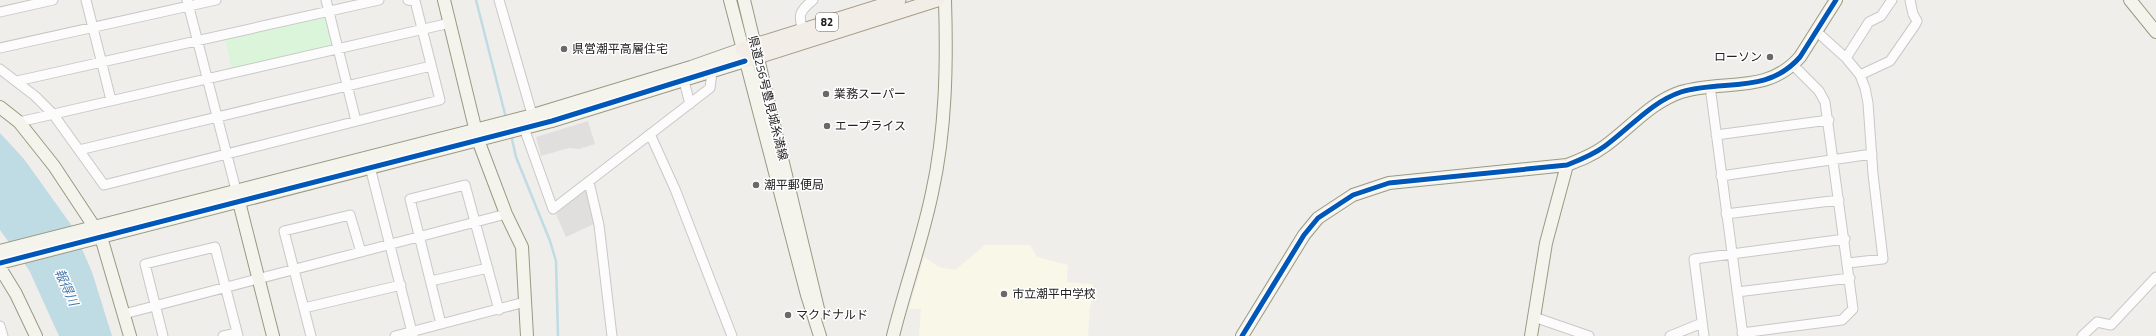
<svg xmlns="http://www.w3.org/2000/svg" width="2156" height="336" viewBox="0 0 2156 336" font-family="'Titillium Web','Noto Sans JP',sans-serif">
<rect width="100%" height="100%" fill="#f0eeeb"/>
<path fill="#f8f7e8" d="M 985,245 L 1030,245 L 1037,257 L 1068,265 L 1067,282 L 1092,284 L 1095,290 L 1090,307 L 1088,336 L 919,336 L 921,309 L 909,309 L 924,257 L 939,267 L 955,270 Z"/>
<path fill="#daf5da" d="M 326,15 L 335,45 L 232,69 L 225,39 Z"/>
<path fill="#e0dfde" d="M 588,121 L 595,144 L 579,149 L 569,148 L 541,156 L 536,137 Z
M 585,189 L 588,191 L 594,224 L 566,237 L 556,214 Z"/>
<path fill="#bfdbe3" d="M 0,133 L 24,159 L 72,226 L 92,272 L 112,336 L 59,336 L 29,270 L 0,230 Z"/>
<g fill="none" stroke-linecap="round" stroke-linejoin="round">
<path stroke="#bfdbe3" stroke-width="2.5" d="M 476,0 L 506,118
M 511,135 L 516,157 L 550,241 L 556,261 L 558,336"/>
<defs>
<path id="street" d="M 86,0 L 111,100
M 187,0 L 236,190
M 326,0 L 356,121
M 499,0 L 534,121
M 0,12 L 53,0
M 1816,31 L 1846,58 L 1860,75 L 1865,88 L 1868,103 L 1873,174 L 1883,259 L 1848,263
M 804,34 C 798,16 798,12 813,0
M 0,48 L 216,0
M 1846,58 L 1869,22 L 1881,16 L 1892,0
M 0,69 L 35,96 L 53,114 L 104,185 L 440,100 L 415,1 L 408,0
M 1860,75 L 1890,61 L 1915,25 L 1917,21 L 1913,14 L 1910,0
M 17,81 L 379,0
M 684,81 L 690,104
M 1710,86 L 1743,336
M 19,122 L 450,23
M 524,128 L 553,209 L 710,88 L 712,72
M 650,134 L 675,189 L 732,336
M 1716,135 L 1829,120
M 79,150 L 431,66
M 370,167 L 413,336
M 1721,176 L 1872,154
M 589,182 L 599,225 L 612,336
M 1726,214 L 1839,200
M 431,281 L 488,268
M 1737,292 L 1850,278
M 304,308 L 401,285
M 124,314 L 506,214
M 1534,317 L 1589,336
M 441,324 L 410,199 L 465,185 L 499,310
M 0,326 L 3,336
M 1742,333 L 1842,320 L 1853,309 L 1825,102 L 1819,91 L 1793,65
M 163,336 L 145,264 L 215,247 L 238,336
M 223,336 L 237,333
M 311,336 L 284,231 L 350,215 L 361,252
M 395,336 L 525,302
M 1670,336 L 1702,323
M 1704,336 L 1694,259 L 1845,239
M 2082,336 L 2097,322 L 2111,325 L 2156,277"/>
<path id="secondary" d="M 444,0 L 478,140 L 506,214 L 522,247 L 527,336
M 730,0 L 807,295 L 820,336
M 744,0 L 819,313
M 2130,0 L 2156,32
M 0,107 L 19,122 L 54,166 L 101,237 L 130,336
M 237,194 L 273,336
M 0,251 L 533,115 L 691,67 L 742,49
M 0,263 L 552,121 L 745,61
M 0,268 L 16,294 L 36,336
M 893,336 C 905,288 922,241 932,193 C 946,130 947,64 945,0
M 1242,336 L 1304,235 L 1318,218 L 1353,195 L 1389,183 L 1567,165 C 1580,160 1593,155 1605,146 C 1630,128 1651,102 1681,92 C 1723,79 1767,95 1800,57 L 1836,0
M 1531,336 L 1546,243 L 1567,165"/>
<path id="primary" d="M 742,49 L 899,0
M 745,61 L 937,0"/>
</defs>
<use href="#street" stroke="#c9c8c7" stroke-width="11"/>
<use href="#secondary" stroke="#999a82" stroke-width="14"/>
<use href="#primary" stroke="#a79c86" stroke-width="15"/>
<use href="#street" stroke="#fdfcfc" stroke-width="9"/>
<use href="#secondary" stroke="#f4f4ed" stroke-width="12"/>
<use href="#primary" stroke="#f3ede7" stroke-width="13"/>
<defs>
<path id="cycleway" d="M 0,263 L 552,121 L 745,61
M 1242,336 L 1304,235 L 1318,218 L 1353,195 L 1389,183 L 1567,165 C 1580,160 1593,155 1605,146 C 1630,128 1651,102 1681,92 C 1723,79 1767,95 1800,57 L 1836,0"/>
</defs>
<use href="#cycleway" stroke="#fff" stroke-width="8"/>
<use href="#cycleway" stroke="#0057b8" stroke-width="5"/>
</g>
<g fill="#6a6968" stroke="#fff" stroke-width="1.5">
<circle cx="564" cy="49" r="4"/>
<circle cx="1770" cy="57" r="4"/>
<circle cx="826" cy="94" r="4"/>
<circle cx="827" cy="126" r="4"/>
<circle cx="756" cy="185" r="4"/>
<circle cx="1004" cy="294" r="4"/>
<circle cx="788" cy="315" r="4"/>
</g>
<g text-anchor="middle" stroke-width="3" stroke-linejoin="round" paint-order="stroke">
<rect fill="#fff" stroke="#646464" stroke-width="1" x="816" y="13" width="22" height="18" rx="3"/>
<g font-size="11" font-weight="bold" fill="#222">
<text x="827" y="26">82</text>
</g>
<g font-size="12" fill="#222" stroke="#fff" text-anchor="start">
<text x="572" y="53">県営潮平高層住宅</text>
<text x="1762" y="61" text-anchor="end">ローソン</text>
<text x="834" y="98">業務スーパー</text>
<text x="835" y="130">エープライス</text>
<text x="764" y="189">潮平郵便局</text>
<text x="1012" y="298">市立潮平中学校</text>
<text x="796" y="319">マクドナルド</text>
</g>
<g font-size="12" fill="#222" stroke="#fff">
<text transform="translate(768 98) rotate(76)" y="4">県道256号豊見城糸満線</text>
</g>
<g font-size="13" font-style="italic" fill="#4a7aab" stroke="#fff">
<text transform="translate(67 287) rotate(66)" y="5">報得川</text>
</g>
</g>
</svg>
